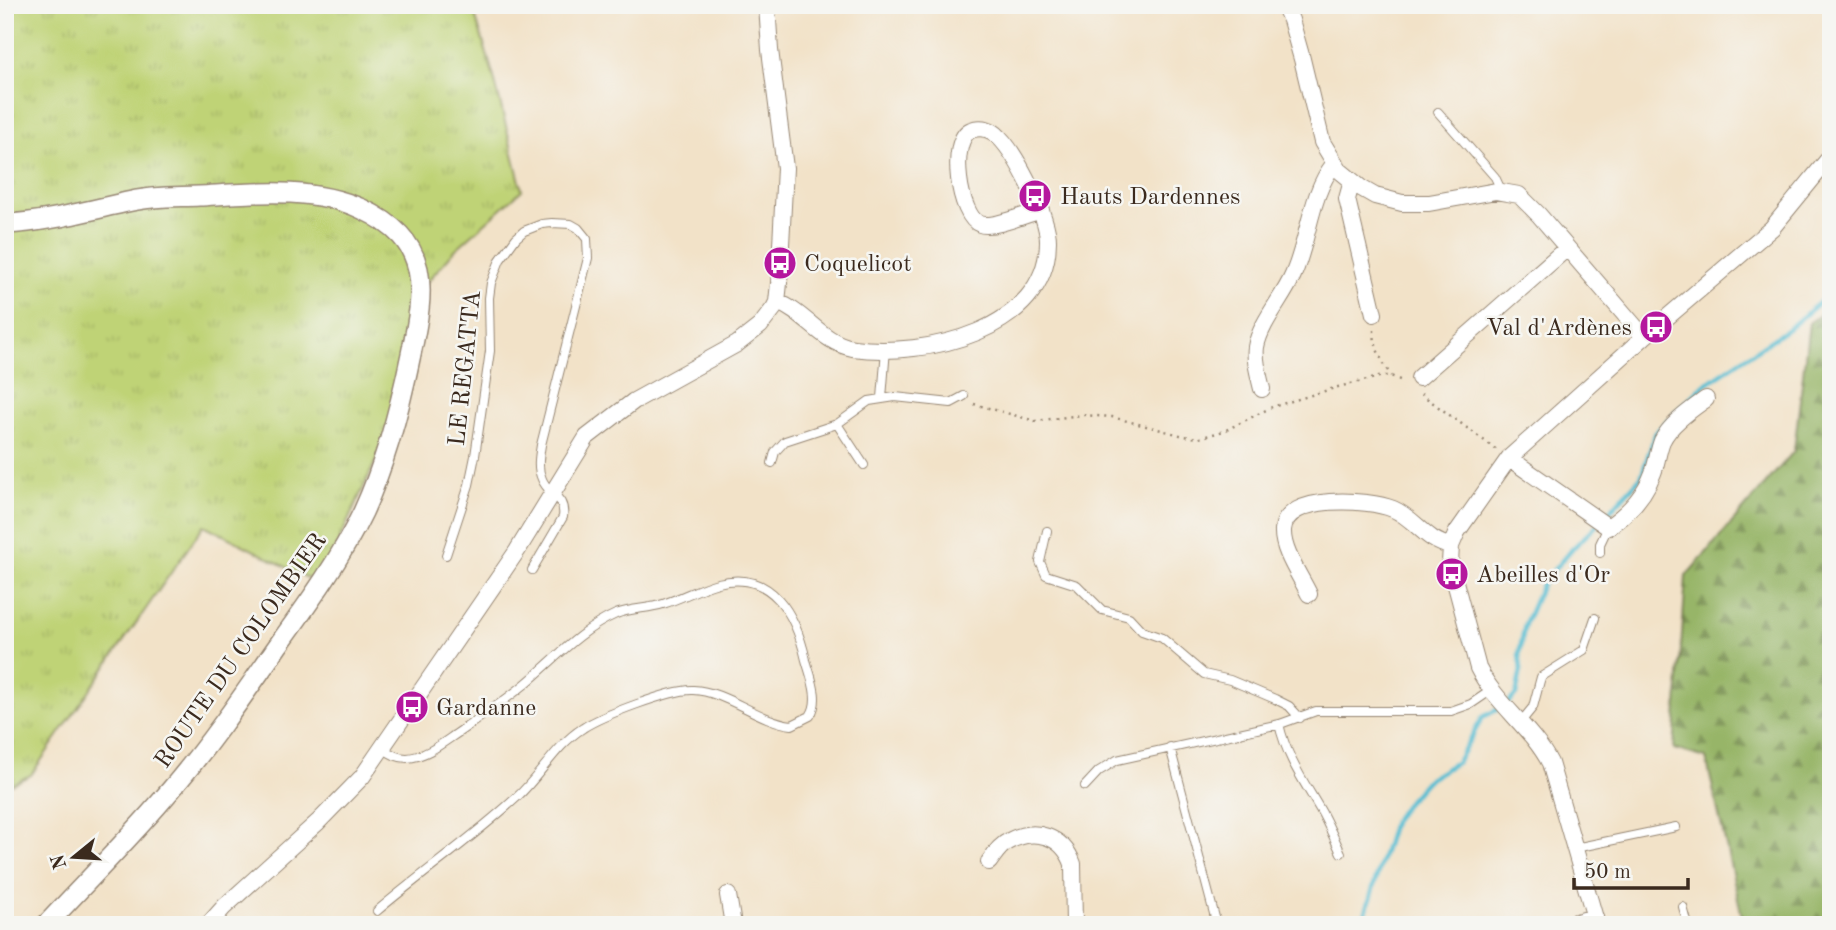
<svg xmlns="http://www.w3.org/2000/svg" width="1836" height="930" viewBox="0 0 1836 930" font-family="'Old Standard TT',serif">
<defs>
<pattern id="grass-tufts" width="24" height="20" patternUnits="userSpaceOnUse" patternTransform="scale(1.75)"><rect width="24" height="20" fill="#bfd376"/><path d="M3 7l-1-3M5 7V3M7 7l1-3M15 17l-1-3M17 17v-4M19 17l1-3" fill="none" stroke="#a5b566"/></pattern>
<pattern id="forest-firs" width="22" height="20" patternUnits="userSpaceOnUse" patternTransform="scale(1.75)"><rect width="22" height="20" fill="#97b567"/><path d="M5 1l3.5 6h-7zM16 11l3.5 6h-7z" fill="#7c9354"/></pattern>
</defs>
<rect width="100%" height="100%" fill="#f6f6f2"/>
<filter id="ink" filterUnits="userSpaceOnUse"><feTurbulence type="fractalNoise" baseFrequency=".0143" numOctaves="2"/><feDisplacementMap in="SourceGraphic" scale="14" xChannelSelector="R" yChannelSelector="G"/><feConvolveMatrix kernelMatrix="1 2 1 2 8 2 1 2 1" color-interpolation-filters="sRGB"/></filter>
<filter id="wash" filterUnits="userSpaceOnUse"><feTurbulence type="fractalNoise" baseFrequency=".00686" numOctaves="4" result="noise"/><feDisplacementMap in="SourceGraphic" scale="28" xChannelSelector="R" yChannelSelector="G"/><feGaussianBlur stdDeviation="1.57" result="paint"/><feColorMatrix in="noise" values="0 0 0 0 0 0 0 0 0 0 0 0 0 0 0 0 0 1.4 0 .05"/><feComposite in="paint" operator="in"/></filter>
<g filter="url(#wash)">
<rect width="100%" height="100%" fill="#f2e2c8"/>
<path fill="url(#grass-tufts)" stroke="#7d7e4a" stroke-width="2" d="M 5,5 L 472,5 L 493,74 L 522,190 L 455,250 L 419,291 L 398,413 L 319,584 L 204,525 L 31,775 L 5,787 Z"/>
<path fill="url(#forest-firs)" stroke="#697042" stroke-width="2" d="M 1831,307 L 1831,925 L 1744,925 L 1706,758 L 1674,749 L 1686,576 L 1794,451 L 1809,323 Z"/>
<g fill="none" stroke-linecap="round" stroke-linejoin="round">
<path stroke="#55bdd2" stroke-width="4.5" d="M 1674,414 L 1703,386 L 1788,329 L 1831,293
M 1603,519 L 1641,477 L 1656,432 L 1668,420
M 1362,925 L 1393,822 L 1404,806 L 1427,780 L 1457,762 L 1483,717 L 1506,705 L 1516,695 L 1521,670 L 1519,654 L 1525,624 L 1542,584 L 1570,551 L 1597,525"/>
</g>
</g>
<g filter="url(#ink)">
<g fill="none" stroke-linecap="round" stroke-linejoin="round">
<defs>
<path id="service" d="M 1438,112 L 1495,177 L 1502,192
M 882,398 L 886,349
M 837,424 L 864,465
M 772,463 L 775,452 L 785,441 L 837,424 L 869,401 L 895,397 L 951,403 L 964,396
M 1047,531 L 1040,562 L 1046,575 L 1077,585 L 1102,610 L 1129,617 L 1142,631 L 1162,638 L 1204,674 L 1230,680 L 1275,699 L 1289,706 L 1300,718
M 1600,553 L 1600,544 L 1608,527
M 446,555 L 469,485 L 475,456 L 490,351 L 489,298 L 491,283 L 500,260 L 516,238 L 524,231 L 542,224 L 552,223 L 571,224 L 578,228 L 587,239 L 588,258 L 541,445 C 539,457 537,468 542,479 C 548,495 566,496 563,517 L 532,570
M 1520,723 L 1533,707 L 1541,677 L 1584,650 L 1595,618
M 1279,724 C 1287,759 1305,783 1322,813 C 1329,826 1335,840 1341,853
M 1170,747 L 1217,925
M 1085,786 L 1099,771 L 1117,760 L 1280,724 L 1316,711 L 1451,711 L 1471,704 L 1493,689
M 1575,848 L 1676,827
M 1683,907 L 1688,925
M 377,911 C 423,872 473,838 517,797 C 540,776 556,745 583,728 C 601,716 672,689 693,690 C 726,691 758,721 792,725 L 810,716 C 821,700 811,678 806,660 C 796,616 773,569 718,583 C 699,588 682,598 663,604 C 648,609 631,608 616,614 C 580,630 554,660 524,685 C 503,702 481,717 459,732 C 444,742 426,757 407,758 C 397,758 390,754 383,748"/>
<path id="minor" d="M 1284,5 L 1291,20 L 1302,59 L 1322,142 L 1339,170 L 1361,188 L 1375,196 L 1402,203 L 1429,203 L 1496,191 L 1519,195 L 1539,215 L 1644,337
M 1352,181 L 1347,199 L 1374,314
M 777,302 C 805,312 822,343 853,348 C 924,358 1048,331 1048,241 C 1048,216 1017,155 999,137 C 992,129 981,126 971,130 C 948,140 959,217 980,224 C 992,229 1027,214 1041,210
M 1419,378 L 1567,248
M 1262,389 C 1259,376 1254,360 1256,347 C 1260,323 1284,297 1293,275 C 1309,240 1310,194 1334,164
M 1509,458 L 1608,527 C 1627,514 1645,495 1653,473 C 1657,463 1658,451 1662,441 C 1670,424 1691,410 1706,399
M 1309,594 C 1300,575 1282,551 1283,530 C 1285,493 1369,499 1393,509 C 1415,518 1426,542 1451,546
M 989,862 C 995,854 1000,845 1009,841 C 1035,827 1063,836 1073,864 L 1074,925
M 728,895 L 733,925
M 208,925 L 224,907 L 318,822 L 362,777 L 517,551 L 587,437 L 634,401 L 737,344 L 760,326 L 774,308 L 777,302 L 779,283 L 785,168 L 770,50 L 767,5
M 1566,925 L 1595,917
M 1597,925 L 1550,763 C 1532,728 1496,704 1478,668 L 1450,563 L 1451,546 L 1457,532 L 1509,458 L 1644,337 L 1772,228 L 1831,156"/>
<path id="tertiary" d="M 5,224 C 49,222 89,210 132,201 C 154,196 176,197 199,196 C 252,193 312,186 362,209 C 432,241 425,289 411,354 C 400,408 386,462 363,512 C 340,560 308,604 277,647 C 241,699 205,751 163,799 C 126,842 85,883 46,925"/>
</defs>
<use href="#service" stroke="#968673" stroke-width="10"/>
<use href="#minor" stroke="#968673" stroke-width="18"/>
<use href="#tertiary" stroke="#968673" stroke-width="22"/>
<path stroke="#968673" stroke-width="2.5" stroke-dasharray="2 5" stroke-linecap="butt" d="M 1374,330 C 1374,348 1382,361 1391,376
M 1421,394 L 1497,450
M 974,404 L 1035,421 L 1082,415 L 1112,417 L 1184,436 L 1199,438 L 1224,431 L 1272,407 L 1338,387 L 1383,376 L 1391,376 L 1404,382"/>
<use href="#service" stroke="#fff" stroke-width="8"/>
<use href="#minor" stroke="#fff" stroke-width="16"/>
<use href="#tertiary" stroke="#fff" stroke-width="19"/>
</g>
</g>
<defs>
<symbol id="bus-disc" viewBox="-11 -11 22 22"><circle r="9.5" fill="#b5179e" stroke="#f6f6f2"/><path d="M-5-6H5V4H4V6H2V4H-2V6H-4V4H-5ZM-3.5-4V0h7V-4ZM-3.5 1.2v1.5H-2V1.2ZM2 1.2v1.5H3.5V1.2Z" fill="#fff"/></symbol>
</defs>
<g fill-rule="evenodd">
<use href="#bus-disc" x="1016" y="177" width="38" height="38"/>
<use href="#bus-disc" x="761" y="244" width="38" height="38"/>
<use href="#bus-disc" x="1637" y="308" width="38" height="38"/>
<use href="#bus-disc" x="1433" y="555" width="38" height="38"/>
<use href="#bus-disc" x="393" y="688" width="38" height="38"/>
</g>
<g text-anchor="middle" stroke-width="5" stroke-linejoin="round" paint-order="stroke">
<g font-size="24" fill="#3b2a1e" stroke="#f6f6f2" text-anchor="start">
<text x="1060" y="204">Hauts Dardennes</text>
<text x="804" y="271">Coquelicot</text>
<text x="1632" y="335" text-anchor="end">Val d'Ardènes</text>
<text x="1476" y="582">Abeilles d'Or</text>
<text x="436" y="715">Gardanne</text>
</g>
<g font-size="24" fill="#3b2a1e" stroke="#f6f6f2">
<text transform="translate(464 368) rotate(-84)" y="8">LE REGATTA</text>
<text transform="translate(240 650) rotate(-55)" y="8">ROUTE DU COLOMBIER</text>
</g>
</g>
<rect width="1836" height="930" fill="none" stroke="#f6f6f2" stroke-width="28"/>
<g transform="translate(74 857) rotate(252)" stroke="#f6f6f2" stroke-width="5" paint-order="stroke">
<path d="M0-5L12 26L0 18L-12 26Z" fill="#3b2a1e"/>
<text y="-10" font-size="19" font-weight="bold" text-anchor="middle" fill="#3b2a1e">N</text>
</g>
<path d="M1574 878v10h114v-10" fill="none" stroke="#3b2a1e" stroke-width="3.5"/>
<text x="1584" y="878" font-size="21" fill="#3b2a1e" stroke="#f6f6f2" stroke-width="5" paint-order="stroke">50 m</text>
</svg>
